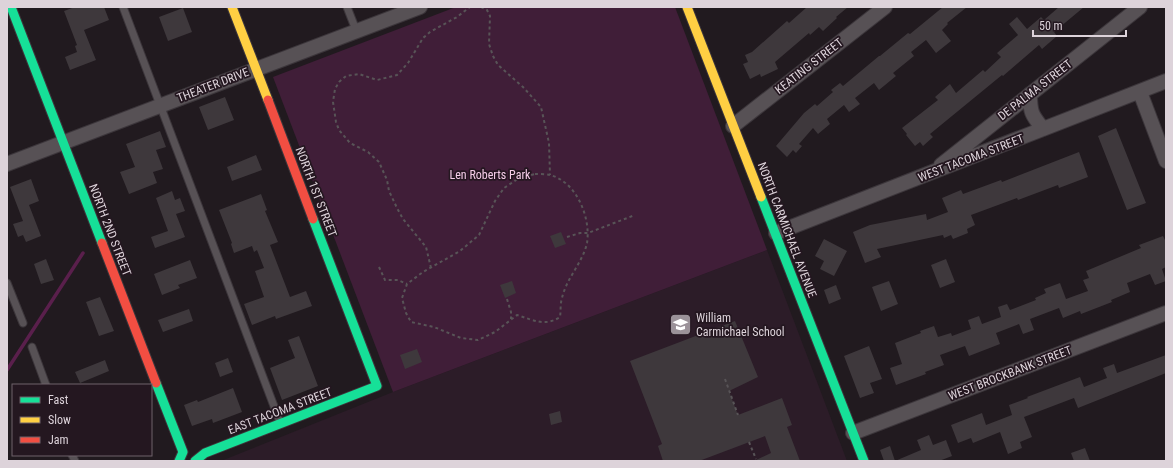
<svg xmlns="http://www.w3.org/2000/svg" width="1173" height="468" viewBox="0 0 1173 468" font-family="'Roboto Condensed',sans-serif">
<rect width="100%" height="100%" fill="#211a1f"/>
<path fill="#2c1c28" d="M 767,250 L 847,461 L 221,461 L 393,392 Z"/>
<path fill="#401e38" d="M 456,7 L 675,7 L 767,250 L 393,392 L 273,77 Z"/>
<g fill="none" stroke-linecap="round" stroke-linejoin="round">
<path stroke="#5a1f4c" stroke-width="3.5" d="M 7,370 L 83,253"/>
</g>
<path fill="#3e383c" d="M 75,7 L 104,7 L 109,20 L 84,30 L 96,60 L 70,70 L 65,57 L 77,52 L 75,46 L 77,45 L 64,11 Z
M 807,7 L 848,7 L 836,17 L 837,18 L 823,31 L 819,27 L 810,35 L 809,33 L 775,62 L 778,69 L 761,77 L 760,74 L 750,79 L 743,64 L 748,62 L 745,55 L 752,52 L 787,21 L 789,23 Z
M 943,7 L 967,7 L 947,23 L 948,24 L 942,30 L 951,41 L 936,53 L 926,40 L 911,52 L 914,56 L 893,73 L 896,76 L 879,90 L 874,83 L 855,98 L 860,104 L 849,112 L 844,105 L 827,119 L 830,124 L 818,134 L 813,128 L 799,144 L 802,146 L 796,153 L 793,150 L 787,157 L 776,146 L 804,113 L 815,104 L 817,106 L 833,92 L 831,90 L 840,83 L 843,86 L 879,56 L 880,56 L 908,33 L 910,34 Z
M 1059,7 L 1084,7 L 1054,32 L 1057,36 L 1042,49 L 1039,45 L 1003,76 L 1002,75 L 930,134 L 933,137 L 923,146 L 920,142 L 915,146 L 906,135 L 907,134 L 902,128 L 938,100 L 935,97 L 950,84 L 956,93 L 983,70 L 985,72 L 1001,57 L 997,53 L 1018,35 L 1009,24 L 1017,17 L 1027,29 L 1041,17 L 1044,20 Z
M 183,8 L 192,32 L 168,41 L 159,17 Z
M 225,97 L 234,120 L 208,130 L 199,107 Z
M 1116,128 L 1146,203 L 1127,210 L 1098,136 Z
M 160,131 L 166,147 L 156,150 L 163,169 L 153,172 L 157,183 L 129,194 L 120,172 L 135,167 L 126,144 Z
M 1079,152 L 1088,177 L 1059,188 L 1058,185 L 1018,200 L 1017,198 L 971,215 L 975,225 L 967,229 L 968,233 L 953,239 L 951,235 L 944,238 L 943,235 L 877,249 L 881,257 L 865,263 L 853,232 L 870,225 L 926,214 L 927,220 L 948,212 L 942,198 L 961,190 L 963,194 L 1001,180 L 1002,182 Z
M 256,155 L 262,170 L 232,181 L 227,167 Z
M 31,179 L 39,201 L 29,205 L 41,236 L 26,242 L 23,235 L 18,237 L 13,224 L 23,221 L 10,187 Z
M 172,191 L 175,200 L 180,198 L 185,211 L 176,214 L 185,237 L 155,248 L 151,237 L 168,231 L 156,198 Z
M 261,194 L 267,210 L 265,211 L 278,242 L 270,245 L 290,297 L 306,291 L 312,306 L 276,319 L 275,316 L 252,325 L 244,304 L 264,297 L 255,271 L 264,268 L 257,250 L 254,252 L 252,246 L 234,253 L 231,244 L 232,243 L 219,210 Z
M 561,232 L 566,244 L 555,248 L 550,236 Z
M 1163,236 L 1166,242 L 1166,267 L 1162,269 L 1166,281 L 1155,285 L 1150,274 L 1127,283 L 1130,292 L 1111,300 L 1112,302 L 1081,314 L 1080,311 L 1063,318 L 1059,308 L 1030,319 L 1034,330 L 1023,334 L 1019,324 L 996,333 L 1000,344 L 969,356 L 965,346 L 940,355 L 944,365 L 925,372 L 926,374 L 896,385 L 890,368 L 902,364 L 895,343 L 921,333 L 920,331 L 934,326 L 938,337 L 951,333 L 952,336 L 971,329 L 968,320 L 979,316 L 982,324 L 1001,317 L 998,307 L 1007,304 L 1010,310 L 1036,300 L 1035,298 L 1046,293 L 1044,289 L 1060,283 L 1066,299 L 1088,291 L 1083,280 L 1089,278 L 1086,271 L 1141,248 L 1139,245 Z
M 824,239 L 847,251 L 834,276 L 820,269 L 824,261 L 815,256 Z
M 46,259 L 54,280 L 41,284 L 34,264 Z
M 946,259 L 955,282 L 940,288 L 931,265 Z
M 190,260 L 197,278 L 178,285 L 180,288 L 162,295 L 154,274 Z
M 512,281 L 516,293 L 505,298 L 500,285 Z
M 889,281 L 898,304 L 881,311 L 872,287 Z
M 836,285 L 841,299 L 829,304 L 824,290 Z
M 100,297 L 114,331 L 99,336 L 86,302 Z
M 189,309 L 193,321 L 163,332 L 158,320 Z
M 735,321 L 758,377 L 729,391 L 738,415 L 782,398 L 792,425 L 787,427 L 800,461 L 754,461 L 771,453 L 765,436 L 699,461 L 663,461 L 658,446 L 662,444 L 630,361 Z
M 299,336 L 318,386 L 282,400 L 270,368 L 295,358 L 288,340 Z
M 869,346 L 882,379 L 870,383 L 874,393 L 860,398 L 844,356 Z
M 417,349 L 422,362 L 405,369 L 400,355 Z
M 1166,355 L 1166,373 L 1078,408 L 1074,398 L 1024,417 L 1032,437 L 1020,442 L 1022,448 L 1008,454 L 1000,432 L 973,443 L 971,438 L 958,443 L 951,425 L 982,413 L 986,425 L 1012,415 L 1009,405 L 1028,398 L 1027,397 L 1080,377 L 1084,387 L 1107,378 L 1103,368 L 1114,364 L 1117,373 Z
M 228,358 L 233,372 L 220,377 L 215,363 Z
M 105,360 L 109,371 L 80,383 L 75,372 Z
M 233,388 L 242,412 L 213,423 L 212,419 L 192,426 L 184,405 L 197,400 L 198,402 Z
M 560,411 L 562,422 L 551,425 L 549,414 Z
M 929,435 L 933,445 L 946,440 L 952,456 L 939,461 L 884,461 L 880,450 L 890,446 L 895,461 L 921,450 L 917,440 Z
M 1085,448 L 1090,461 L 1074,461 L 1071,453 Z"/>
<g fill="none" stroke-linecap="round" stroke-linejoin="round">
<defs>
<path id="lane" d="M 123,7 L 280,422
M 347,7 L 356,30
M 7,283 L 23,323
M 32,347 L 46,385
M 72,455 L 75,461"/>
<path id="street" d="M 1140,92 L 1166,161
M 1030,94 C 1030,113 1032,115 1043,129
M 733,126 L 885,7
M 7,164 L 420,7
M 941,165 L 1140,7
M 776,233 L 1166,81
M 853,433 L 1166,313"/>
<path id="fast" d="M 11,7 L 102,243
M 761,197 L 864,461
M 156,383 L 183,452 L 179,461
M 195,461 L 205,453 L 377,386 L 313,219"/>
<path id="slow" d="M 232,7 L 268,100
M 687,7 L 761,197"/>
<path id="jam" d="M 268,100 L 313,219
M 102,243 L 156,383"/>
</defs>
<use href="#lane" stroke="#3c363b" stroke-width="9"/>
<use href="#street" stroke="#3c363b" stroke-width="16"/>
<use href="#fast" stroke="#3c363b" stroke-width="11"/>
<use href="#slow" stroke="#3c363b" stroke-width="11"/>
<use href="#jam" stroke="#3c363b" stroke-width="11"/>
<path stroke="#585457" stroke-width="2" stroke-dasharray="3 3" stroke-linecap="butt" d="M 481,7 L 487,10 L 490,16 L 489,44 L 493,56 L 498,65 L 523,87 L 541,107 L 549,143 L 550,175
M 535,174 C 540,174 546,174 550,175 C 577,182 591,218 587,243 C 583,262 566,279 562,298 C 560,304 561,311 560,317 C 545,327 533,320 517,315 L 495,332 L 478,340 L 461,338 L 434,327 L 411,322 L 406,313 L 402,298 L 407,284 L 423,272 L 460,251 L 479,235 L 495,201 L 504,188 L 519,178 Z
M 567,237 L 580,233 L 588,233 L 635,215
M 379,267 L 385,280 L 398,280 L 407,284
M 431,268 L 426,247 L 403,219 L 397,208 L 389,191 L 387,180 L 379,162 L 368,152 L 350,143 L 339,130 L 336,122 L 333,102 L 335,89 L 339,82 L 346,76 L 359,74 L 377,80 L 397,75 L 408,63 L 423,38 L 430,32 L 457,17 L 470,7
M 507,299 L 511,312 L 511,319
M 725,379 L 738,415
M 749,442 L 756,459"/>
<use href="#lane" stroke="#575155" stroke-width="7"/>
<use href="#street" stroke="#575155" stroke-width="14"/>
<use href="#fast" stroke="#16e098" stroke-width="9"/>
<use href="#slow" stroke="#ffcf43" stroke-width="9"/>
<use href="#jam" stroke="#f24e42" stroke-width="9"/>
</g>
<defs>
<symbol id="school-square" viewBox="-11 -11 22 22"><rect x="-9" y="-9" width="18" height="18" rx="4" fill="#9b9299" stroke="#241720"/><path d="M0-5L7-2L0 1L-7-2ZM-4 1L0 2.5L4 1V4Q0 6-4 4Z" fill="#fff"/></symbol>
</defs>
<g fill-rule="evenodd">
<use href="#school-square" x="668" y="312" width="25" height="25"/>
</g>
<g text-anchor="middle" stroke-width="3.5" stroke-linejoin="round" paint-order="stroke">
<g font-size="12" fill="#ddd3da" stroke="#241720">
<text transform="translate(809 66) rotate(-38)" y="4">KEATING STREET</text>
<text transform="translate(213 85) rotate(-21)" y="4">THEATER DRIVE</text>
<text transform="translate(1035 90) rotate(-38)" y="4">DE PALMA STREET</text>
<text transform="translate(971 158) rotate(-21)" y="4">WEST TACOMA STREET</text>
<text transform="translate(316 192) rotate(69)" y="4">NORTH 1ST STREET</text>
<text transform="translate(110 230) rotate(69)" y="4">NORTH 2ND STREET</text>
<text transform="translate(787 230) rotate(69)" y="4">NORTH CARMICHAEL AVENUE</text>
<text transform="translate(1010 373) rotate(-21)" y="4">WEST BROCKBANK STREET</text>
<text transform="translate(280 411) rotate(-21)" y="4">EAST TACOMA STREET</text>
</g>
<g font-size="12" fill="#f5cde8" stroke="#241720">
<text x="490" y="179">Len Roberts Park</text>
</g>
<g font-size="12" fill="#ddd3da" stroke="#241720" text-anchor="start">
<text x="696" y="322">William<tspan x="696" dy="14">Carmichael School</tspan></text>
</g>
</g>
<rect width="1173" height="468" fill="none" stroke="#ddd3da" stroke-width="16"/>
<rect x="12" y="384" width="140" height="72" fill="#241720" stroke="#6e626a"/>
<rect x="20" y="397" width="20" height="6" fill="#16e098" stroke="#6e626a"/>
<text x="48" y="404" font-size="12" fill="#ddd3da">Fast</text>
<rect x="20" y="417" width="20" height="6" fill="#ffcf43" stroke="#6e626a"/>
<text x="48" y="424" font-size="12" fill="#ddd3da">Slow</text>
<rect x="20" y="437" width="20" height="6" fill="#f24e42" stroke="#6e626a"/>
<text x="48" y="444" font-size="12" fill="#ddd3da">Jam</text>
<path d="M1033 30v6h93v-6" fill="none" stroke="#ddd3da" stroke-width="2"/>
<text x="1039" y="30" font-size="12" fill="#ddd3da" stroke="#241720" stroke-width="3" paint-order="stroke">50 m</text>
</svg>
